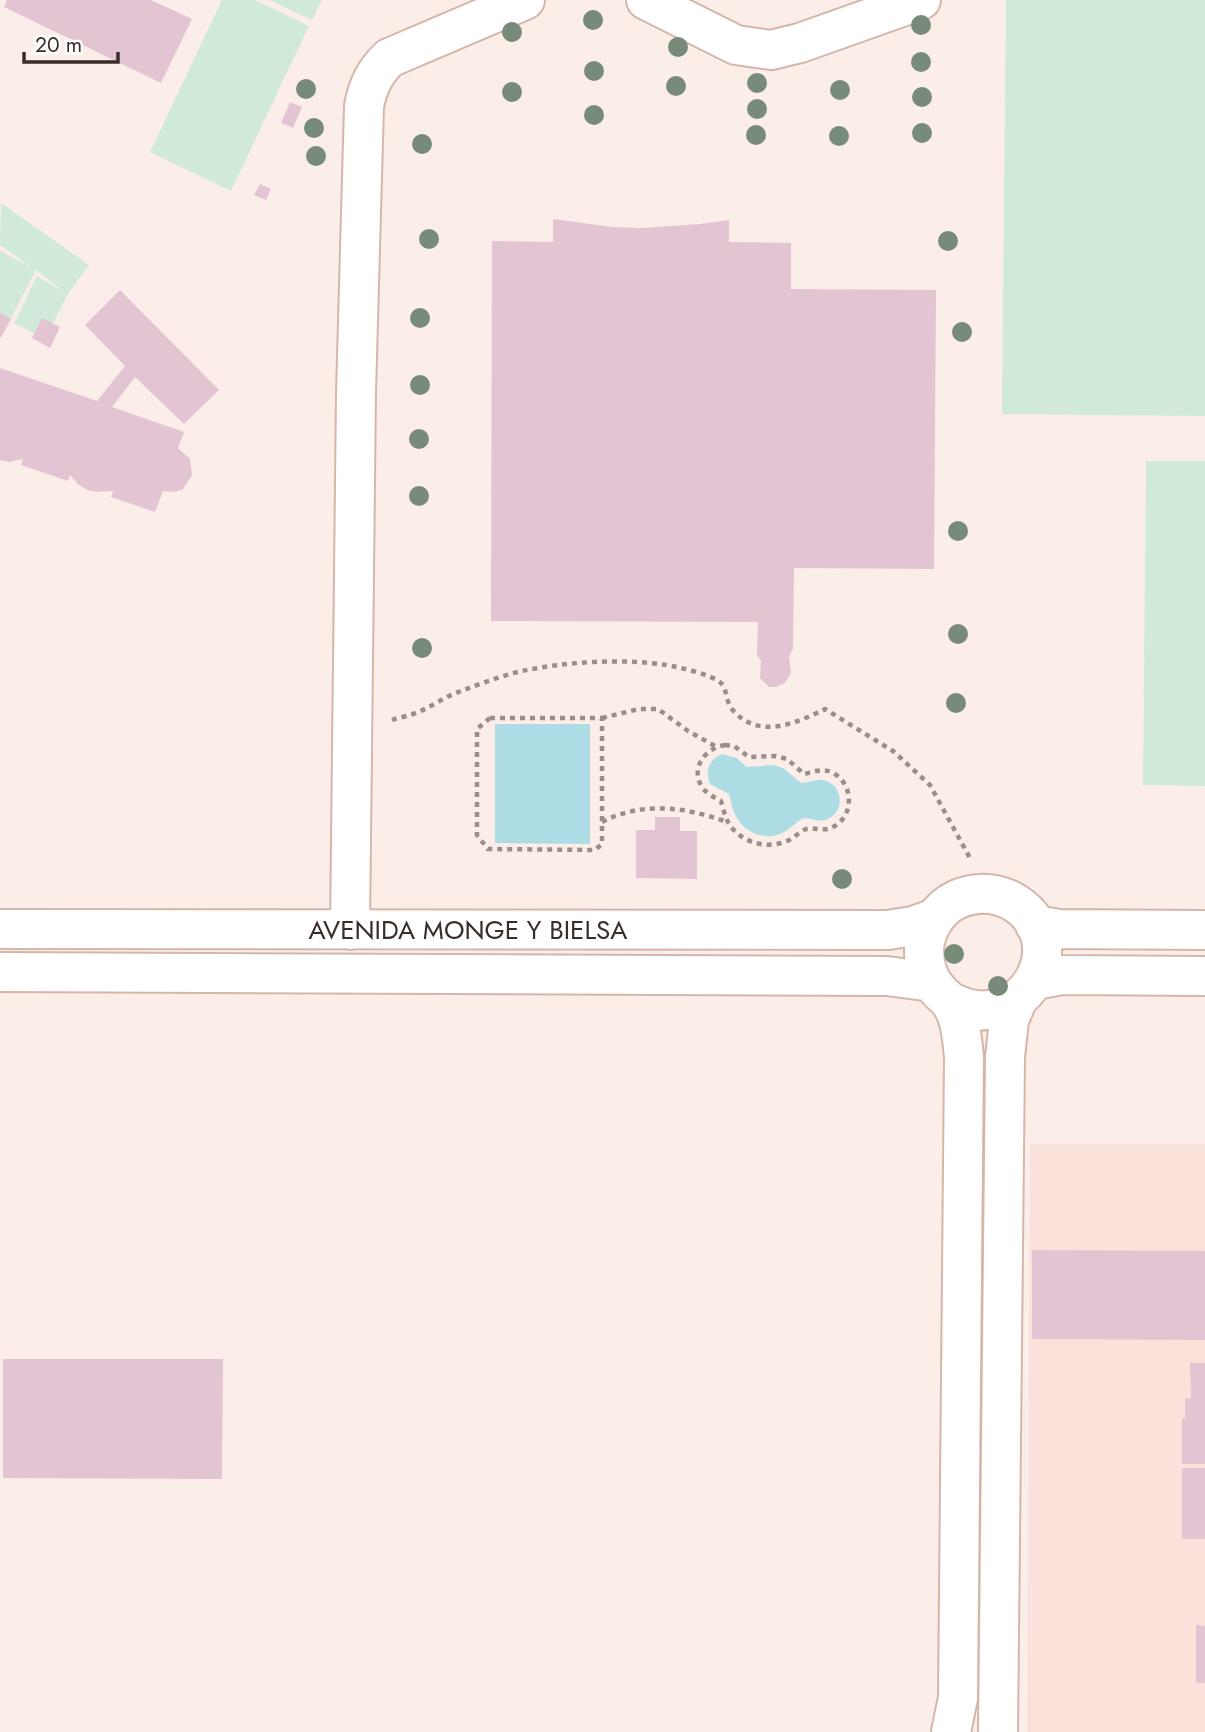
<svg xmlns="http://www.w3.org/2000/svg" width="1205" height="1732" viewBox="0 0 1205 1732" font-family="Jost,sans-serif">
<rect width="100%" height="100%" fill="#fbeee9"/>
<path fill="#fae1d9" d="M 1030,1144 L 1205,1144 L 1205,1732 L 1027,1732 Z"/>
<path fill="#d1e9d8" d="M 222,0 L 255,0 L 309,26 L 231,191 L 150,152 Z
M 269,0 L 322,0 L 312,20 Z
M 1006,0 L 1205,0 L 1205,416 L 1002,414 Z
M 1,203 L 89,265 L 68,294 L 45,339 L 14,323 L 37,276 L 64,292 L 36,270 L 2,336 L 0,336 L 0,251 L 31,267 L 0,245 Z
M 1146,461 L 1205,461 L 1205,786 L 1143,785 Z"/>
<path fill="#aedce4" d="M 495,724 L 590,724 L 590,844 L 495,843 Z
M 722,754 L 737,758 L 746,767 L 774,765 L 783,768 L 801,783 C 809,783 815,779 823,780 C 844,784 846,814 825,820 C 817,822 811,818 803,818 C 797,822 791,828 784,832 C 767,842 744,833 736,816 C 732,809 731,801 729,794 L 710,784 C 705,770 709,760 722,754 Z"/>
<path fill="#e2c4d2" d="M 7,0 L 151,0 L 192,19 L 161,83 L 4,7 Z
M 290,102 L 302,107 L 293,128 L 281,123 Z
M 260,184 L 271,189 L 266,200 L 254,195 Z
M 553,219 L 612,227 L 642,228 L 700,224 L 729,220 L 729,242 L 791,243 L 791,289 L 936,290 L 934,569 L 794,568 L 793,649 L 789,656 L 791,673 L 785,683 L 776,687 L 769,687 L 760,678 L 761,661 L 757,655 L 758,622 L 491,621 L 492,241 L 553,242 Z
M 120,290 L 219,390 L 184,424 L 135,377 L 112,407 L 184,432 L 178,448 L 190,459 L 192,475 L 183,489 L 175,492 L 163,491 L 155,512 L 111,497 L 113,491 L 97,492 L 87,490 L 78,484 L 70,475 L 68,481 L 21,465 L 23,459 L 9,462 L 0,460 L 0,368 L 97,401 L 125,366 L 85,325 Z
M 0,313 L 11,319 L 0,339 Z
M 42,318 L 60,327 L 50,348 L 32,338 Z
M 655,817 L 680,817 L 680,831 L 697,831 L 697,879 L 636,878 L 636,830 L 655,830 Z
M 1032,1250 L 1205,1251 L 1205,1340 L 1032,1339 Z
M 3,1359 L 223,1359 L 222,1479 L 3,1478 Z
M 1190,1363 L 1205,1363 L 1205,1464 L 1182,1464 L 1182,1419 L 1185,1419 L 1185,1398 L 1191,1399 Z
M 1182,1468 L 1205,1468 L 1205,1539 L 1182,1539 Z
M 1196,1625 L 1205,1626 L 1205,1683 L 1196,1683 Z"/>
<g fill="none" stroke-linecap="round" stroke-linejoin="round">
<defs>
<path id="minor" d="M 646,0 L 736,45 L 771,50 L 800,43 L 921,0
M 1035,925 L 1059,929 L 1205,930
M 0,929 L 888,930 L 913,926 L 935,918
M 350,930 L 356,393 L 364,106 C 368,86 374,73 389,58 L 525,0
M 0,972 L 887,976 L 932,982
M 1035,980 L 1062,975 L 1205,976
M 949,1001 C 1024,1042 1080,937 1010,900 C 993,892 975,892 958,899 C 938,908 925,929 924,950 C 924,964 928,979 938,990 C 941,994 946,997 949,1001 C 961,1016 962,1039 964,1057 L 958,1698 L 951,1732
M 998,1732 L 1005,1057 L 1009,1020 L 1017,1001"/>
</defs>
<use href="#minor" stroke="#d5b6ab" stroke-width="42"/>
<path stroke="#9b8e8a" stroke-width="4.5" stroke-dasharray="5 5" stroke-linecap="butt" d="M 490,718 L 602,718 L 602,844 L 595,850 L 488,849 L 477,835 L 477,729 Z
M 602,718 L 639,709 L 658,709 L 688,731 L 715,746
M 392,720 C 400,717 410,716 418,712 C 431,707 443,698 456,693 C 477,685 500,676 522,671 C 565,662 622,658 666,665 C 679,667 714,675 722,684 C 727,690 726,702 732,709 C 757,740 795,724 825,709 L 893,751 L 930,785 L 971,860
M 725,745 L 734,746 L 749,757 L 775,756 L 787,759 L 804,774 C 813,772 822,768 831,772 C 854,782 855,816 833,827 C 824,832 815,827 806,829 C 799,832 794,838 787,841 C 766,850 739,842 728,822 C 725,816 723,808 721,801 C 714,797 707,794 702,787 C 690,768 705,748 725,745 Z
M 602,822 C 642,801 686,807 727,822"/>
<use href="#minor" stroke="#fff" stroke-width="38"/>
</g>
<g fill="#788a7a">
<circle cx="593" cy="20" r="10"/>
<circle cx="921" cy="25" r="10"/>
<circle cx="512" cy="32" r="10"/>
<circle cx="678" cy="47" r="10"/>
<circle cx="921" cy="62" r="10"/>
<circle cx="594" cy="71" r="10"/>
<circle cx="757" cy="83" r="10"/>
<circle cx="676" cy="86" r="10"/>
<circle cx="306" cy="89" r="10"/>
<circle cx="840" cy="90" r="10"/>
<circle cx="512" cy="92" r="10"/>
<circle cx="922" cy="97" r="10"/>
<circle cx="757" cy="109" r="10"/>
<circle cx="594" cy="115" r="10"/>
<circle cx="314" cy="128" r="10"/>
<circle cx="922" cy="133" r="10"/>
<circle cx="756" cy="135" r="10"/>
<circle cx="839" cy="136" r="10"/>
<circle cx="422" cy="144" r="10"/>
<circle cx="316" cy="156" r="10"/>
<circle cx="429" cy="239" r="10"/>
<circle cx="948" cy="241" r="10"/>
<circle cx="420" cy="318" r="10"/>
<circle cx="962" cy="332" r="10"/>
<circle cx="420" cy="385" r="10"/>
<circle cx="419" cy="439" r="10"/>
<circle cx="419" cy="496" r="10"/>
<circle cx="958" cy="531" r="10"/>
<circle cx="958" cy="634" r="10"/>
<circle cx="422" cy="648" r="10"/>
<circle cx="956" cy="703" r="10"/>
<circle cx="842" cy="879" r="10"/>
<circle cx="954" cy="954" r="10"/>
<circle cx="998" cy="986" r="10"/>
</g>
<g text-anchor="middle" stroke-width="5" stroke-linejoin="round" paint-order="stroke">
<g font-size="26" fill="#392d29" stroke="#fff">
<text x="468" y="939">AVENIDA MONGE Y BIELSA</text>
</g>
</g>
<path d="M24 52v10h94v-10" fill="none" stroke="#392d29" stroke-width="3.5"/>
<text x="35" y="52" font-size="21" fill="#392d29" stroke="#ffffff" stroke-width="5" paint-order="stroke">20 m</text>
</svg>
